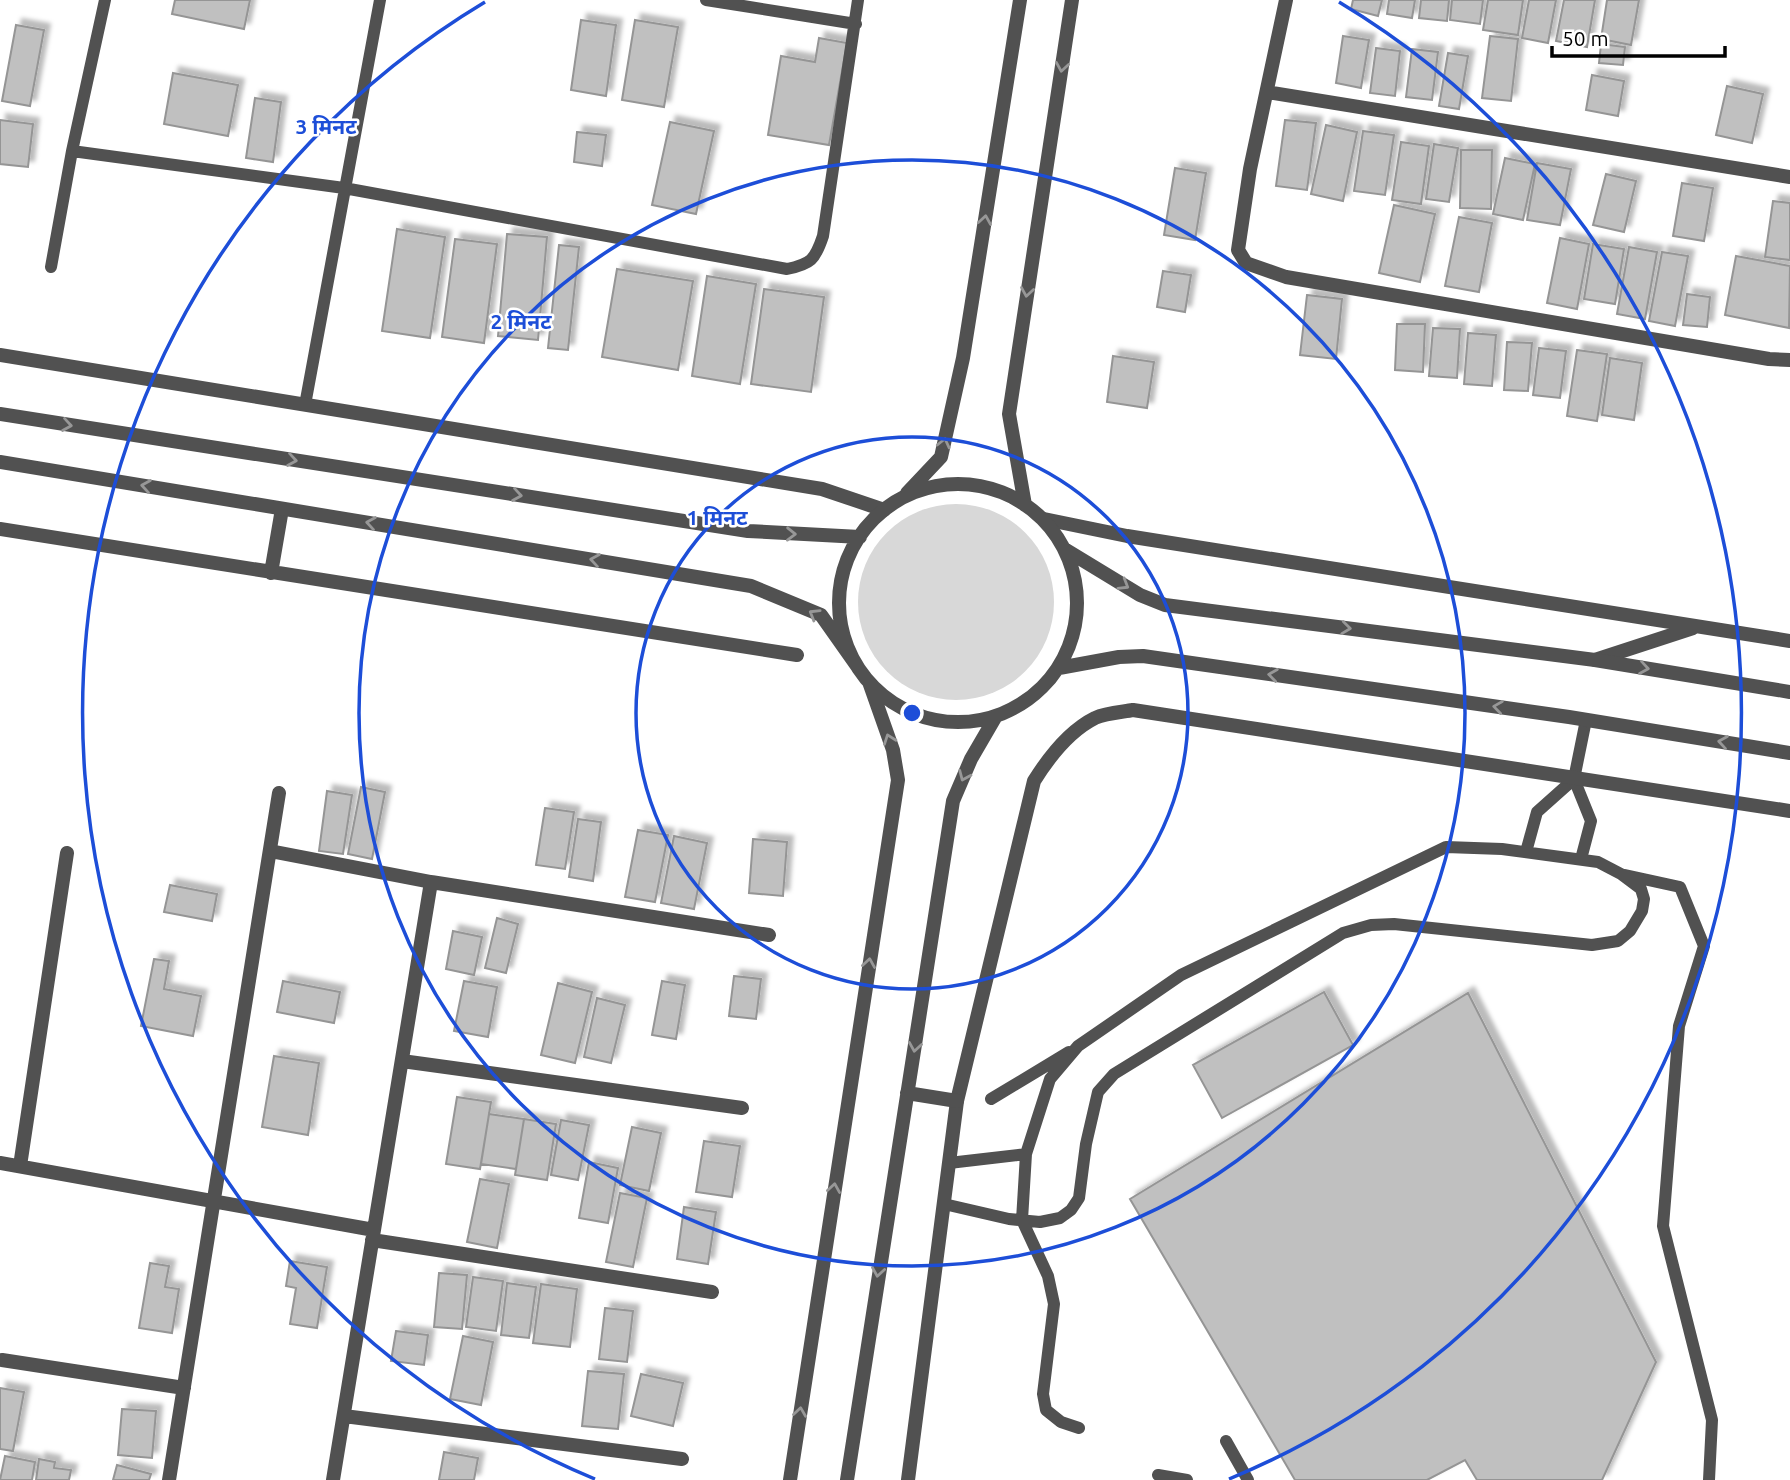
<svg xmlns="http://www.w3.org/2000/svg" width="1790" height="1480" viewBox="0 0 1790 1480" font-family="Ubuntu,'Noto Sans Devanagari',sans-serif">
<defs>
<filter id="shadow"><feDropShadow dx="6" dy="-6" stdDeviation="2" flood-color="#0004"/></filter>
</defs>
<rect width="100%" height="100%" fill="#fff"/>
<path fill="#d8d8d8" d="M858 602a98 98 0 1 1 196 0a98 98 0 1 1-196 0Z"/>
<path fill="#c0c0c0" stroke="#959595" stroke-width="2" filter="url(#shadow)" d="M 175,0 L 250,0 L 244,29 L 172,14 Z
M 1353,0 L 1382,0 L 1378,16 L 1351,9 Z
M 1389,0 L 1415,0 L 1412,18 L 1387,14 Z
M 1421,0 L 1449,0 L 1447,21 L 1419,18 Z
M 1452,0 L 1483,0 L 1480,24 L 1450,20 Z
M 1488,0 L 1523,0 L 1518,35 L 1483,30 Z
M 1529,0 L 1556,0 L 1548,43 L 1522,38 Z
M 1564,0 L 1595,0 L 1587,47 L 1556,41 Z
M 1607,0 L 1639,0 L 1631,45 L 1601,39 Z
M 581,20 L 616,25 L 606,96 L 571,90 Z
M 635,20 L 678,27 L 664,107 L 622,100 Z
M 16,25 L 44,30 L 30,106 L 2,101 Z
M 1343,36 L 1369,40 L 1361,88 L 1336,83 Z
M 1490,36 L 1518,39 L 1511,101 L 1482,98 Z
M 819,38 L 847,43 L 829,145 L 768,135 L 781,56 L 815,62 Z
M 1601,44 L 1625,47 L 1623,65 L 1599,63 Z
M 1376,48 L 1400,51 L 1395,96 L 1370,93 Z
M 1412,49 L 1438,52 L 1432,100 L 1406,97 Z
M 1448,53 L 1468,56 L 1459,109 L 1439,106 Z
M 173,73 L 238,85 L 228,136 L 164,124 Z
M 1592,75 L 1624,81 L 1618,116 L 1586,110 Z
M 1727,86 L 1763,94 L 1752,143 L 1716,135 Z
M 255,98 L 281,102 L 273,162 L 246,158 Z
M 0,120 L 33,124 L 28,167 L 0,164 Z
M 1285,120 L 1316,123 L 1307,190 L 1276,186 Z
M 670,122 L 714,131 L 696,214 L 652,205 Z
M 1326,125 L 1357,132 L 1343,201 L 1311,194 Z
M 1363,131 L 1394,135 L 1385,195 L 1354,191 Z
M 577,132 L 606,135 L 602,166 L 574,162 Z
M 1401,142 L 1429,146 L 1421,204 L 1392,200 Z
M 1434,144 L 1458,148 L 1449,202 L 1426,199 Z
M 1461,150 L 1492,150 L 1491,209 L 1460,208 Z
M 1505,158 L 1535,164 L 1523,220 L 1493,214 Z
M 1537,163 L 1571,169 L 1560,225 L 1527,220 Z
M 1175,168 L 1206,173 L 1195,240 L 1164,235 Z
M 1606,174 L 1636,181 L 1624,232 L 1593,225 Z
M 1682,183 L 1713,188 L 1704,241 L 1673,236 Z
M 1773,201 L 1790,203 L 1790,260 L 1765,257 Z
M 1394,205 L 1435,214 L 1420,282 L 1379,273 Z
M 1459,217 L 1492,223 L 1479,292 L 1445,286 Z
M 397,229 L 445,237 L 430,338 L 382,331 Z
M 507,234 L 547,237 L 538,340 L 498,336 Z
M 1560,238 L 1589,244 L 1577,309 L 1547,303 Z
M 455,239 L 497,244 L 484,343 L 442,337 Z
M 1593,244 L 1624,249 L 1615,304 L 1584,299 Z
M 559,245 L 579,247 L 568,350 L 548,348 Z
M 1629,247 L 1657,252 L 1645,319 L 1617,314 Z
M 1662,252 L 1688,256 L 1675,326 L 1649,321 Z
M 1736,256 L 1790,266 L 1789,328 L 1725,315 Z
M 617,269 L 693,281 L 678,370 L 602,357 Z
M 1163,271 L 1191,275 L 1185,312 L 1157,307 Z
M 707,276 L 756,284 L 740,384 L 692,376 Z
M 764,289 L 824,297 L 811,392 L 751,384 Z
M 1687,294 L 1710,297 L 1707,327 L 1683,325 Z
M 1307,295 L 1342,299 L 1336,359 L 1300,355 Z
M 1397,324 L 1425,324 L 1423,372 L 1395,370 Z
M 1433,328 L 1460,329 L 1457,378 L 1429,376 Z
M 1468,333 L 1496,335 L 1492,386 L 1464,384 Z
M 1507,342 L 1532,343 L 1528,391 L 1504,390 Z
M 1539,348 L 1566,351 L 1560,398 L 1533,395 Z
M 1577,350 L 1607,354 L 1597,421 L 1567,416 Z
M 1113,356 L 1154,362 L 1147,408 L 1107,402 Z
M 1610,358 L 1642,363 L 1634,420 L 1602,415 Z
M 361,787 L 385,792 L 372,859 L 348,854 Z
M 327,791 L 352,795 L 343,854 L 319,851 Z
M 545,808 L 574,812 L 565,869 L 536,865 Z
M 578,819 L 601,822 L 593,881 L 569,877 Z
M 638,830 L 668,835 L 655,902 L 625,897 Z
M 674,836 L 707,843 L 694,909 L 661,903 Z
M 753,839 L 787,842 L 783,896 L 749,893 Z
M 170,885 L 217,894 L 212,921 L 164,912 Z
M 497,918 L 518,924 L 506,973 L 485,968 Z
M 453,931 L 482,937 L 474,975 L 446,969 Z
M 154,959 L 169,961 L 164,989 L 201,996 L 193,1036 L 141,1026 Z
M 734,976 L 761,979 L 756,1019 L 729,1016 Z
M 283,981 L 340,992 L 334,1023 L 277,1012 Z
M 464,981 L 497,987 L 488,1037 L 454,1031 Z
M 662,981 L 685,985 L 676,1039 L 652,1035 Z
M 558,983 L 592,992 L 575,1063 L 541,1055 Z
M 1324,992 L 1353,1045 L 1222,1118 L 1193,1065 Z
M 1468,993 L 1656,1362 L 1602,1480 L 1477,1480 L 1465,1460 L 1427,1480 L 1295,1480 L 1130,1199 Z
M 597,998 L 625,1005 L 611,1063 L 584,1057 Z
M 274,1056 L 319,1063 L 308,1135 L 262,1127 Z
M 457,1097 L 491,1102 L 480,1169 L 446,1164 Z
M 489,1114 L 524,1119 L 516,1169 L 481,1164 Z
M 524,1119 L 556,1124 L 547,1180 L 515,1175 Z
M 561,1120 L 589,1125 L 578,1180 L 551,1175 Z
M 632,1127 L 661,1133 L 649,1191 L 620,1185 Z
M 704,1141 L 740,1146 L 732,1197 L 696,1192 Z
M 589,1162 L 618,1168 L 608,1223 L 579,1218 Z
M 480,1179 L 509,1184 L 497,1248 L 467,1242 Z
M 620,1193 L 647,1198 L 633,1267 L 606,1262 Z
M 684,1207 L 716,1212 L 708,1264 L 677,1259 Z
M 290,1261 L 327,1267 L 317,1328 L 290,1324 L 296,1288 L 286,1286 Z
M 150,1263 L 169,1266 L 165,1287 L 179,1289 L 172,1333 L 139,1328 Z
M 439,1273 L 467,1275 L 462,1329 L 434,1327 Z
M 473,1277 L 503,1281 L 496,1331 L 466,1327 Z
M 507,1283 L 536,1287 L 529,1338 L 501,1335 Z
M 541,1284 L 577,1289 L 570,1347 L 533,1343 Z
M 605,1308 L 633,1311 L 627,1362 L 599,1359 Z
M 396,1331 L 428,1335 L 424,1365 L 391,1361 Z
M 463,1336 L 493,1342 L 481,1405 L 450,1399 Z
M 588,1371 L 624,1374 L 618,1429 L 582,1426 Z
M 641,1374 L 683,1383 L 673,1426 L 631,1416 Z
M 0,1388 L 24,1392 L 13,1451 L 0,1449 Z
M 122,1409 L 156,1411 L 152,1458 L 118,1455 Z
M 444,1452 L 478,1458 L 474,1480 L 439,1480 Z
M 5,1456 L 35,1462 L 32,1480 L 0,1480 Z
M 39,1459 L 55,1462 L 54,1468 L 71,1470 L 69,1480 L 36,1480 Z
M 117,1465 L 151,1474 L 149,1480 L 113,1480 Z"/>
<g fill="none" stroke-linecap="round" stroke-linejoin="round">
<path stroke="#515151" stroke-width="12" d="M 706,0 L 856,24
M 72,151 L 344,188 L 787,269 C 811,264 815,260 823,236 L 858,0
M 51,267 L 72,151 L 105,0
M 305,405 L 380,0
M 1526,852 L 1537,812 L 1574,779
M 1581,859 L 1591,821 L 1574,779 L 1586,720
M 1625,875 L 1680,887 L 1704,946 L 1679,1026 L 1663,1226 L 1712,1420 L 1709,1480
M 991,1099 L 1069,1052
M 1026,1154 L 1022,1220 L 1048,1276 L 1054,1304 L 1043,1394 L 1046,1410 L 1061,1422 L 1079,1428
M 944,1204 L 1009,1219 L 1040,1222 L 1060,1218 L 1071,1210 L 1079,1198 L 1086,1144 L 1098,1092 L 1114,1074 L 1343,933 L 1371,925 L 1394,924 L 1592,945 L 1618,941 L 1630,931 L 1642,911 L 1644,899 L 1641,889 L 1621,874 L 1598,862 L 1502,849 L 1446,847 L 1181,975 L 1078,1046 L 1050,1079 L 1026,1154 L 949,1163
M 1226,1441 L 1248,1480
M 1158,1475 L 1187,1480"/>
<path stroke="#515151" stroke-width="14" d="M 1286,0 L 1250,169 L 1238,250 L 1246,263 L 1286,277 L 1769,359 L 1790,360
M 1267,92 L 1790,177
M 0,355 L 822,489 L 884,510
M 1044,519 L 1127,536 L 1790,641
M 0,529 L 797,655
M 271,573 L 282,509
M 1595,660 L 1693,628
M 270,851 L 431,882 L 769,935
M 402,1061 L 742,1108
M 0,1163 L 374,1230
M 20,1166 L 67,853
M 372,1240 L 712,1292
M 2,1360 L 184,1388
M 344,1416 L 682,1459
M 169,1480 L 279,793
M 333,1480 L 431,882
M 908,1480 L 957,1101 L 1034,781 C 1049,757 1069,731 1095,718 C 1106,713 1122,712 1133,710 L 1790,811"/>
<path stroke="#515151" stroke-width="14" d="M 0,414 L 748,531 L 860,537
M 0,462 L 751,586 L 821,615 L 857,666
M839 603a119 119 0 1 1 238 0a119 119 0 1 1-238 0Z
M 907,493 L 941,457 L 963,358 L 1020,0
M 1025,505 L 1009,414 L 1072,0
M 1066,550 L 1140,595 L 1165,605 L 1595,660 L 1790,692
M 1059,668 L 1119,657 L 1143,656 L 1569,717 L 1790,753
M 907,1093 L 957,1101
M 790,1480 L 898,780 L 893,750 L 869,682
M 847,1480 L 953,801 L 971,759 L 996,716"/>
</g>
<defs><path id="oneway-chevron" d="M-2-3.5L2.5 0L-2 3.5" fill="none" stroke-width="1.6" stroke-linecap="round" stroke-linejoin="round" transform="scale(1.75)"/></defs>
<g stroke="#979797">
<use href="#oneway-chevron" transform="translate(1062 67) rotate(99)"/>
<use href="#oneway-chevron" transform="translate(985 220) rotate(-81)"/>
<use href="#oneway-chevron" transform="translate(1027 292) rotate(99)"/>
<use href="#oneway-chevron" transform="translate(67 425) rotate(9)"/>
<use href="#oneway-chevron" transform="translate(944 443) rotate(-77)"/>
<use href="#oneway-chevron" transform="translate(292 460) rotate(9)"/>
<use href="#oneway-chevron" transform="translate(146 486) rotate(-171)"/>
<use href="#oneway-chevron" transform="translate(517 495) rotate(9)"/>
<use href="#oneway-chevron" transform="translate(371 523) rotate(-171)"/>
<use href="#oneway-chevron" transform="translate(791 534) rotate(1)"/>
<use href="#oneway-chevron" transform="translate(595 560) rotate(-171)"/>
<use href="#oneway-chevron" transform="translate(1124 585) rotate(31)"/>
<use href="#oneway-chevron" transform="translate(814 614) rotate(-149)"/>
<use href="#oneway-chevron" transform="translate(1346 628) rotate(7)"/>
<use href="#oneway-chevron" transform="translate(1644 668) rotate(9)"/>
<use href="#oneway-chevron" transform="translate(1273 675) rotate(-172)"/>
<use href="#oneway-chevron" transform="translate(1498 707) rotate(-172)"/>
<use href="#oneway-chevron" transform="translate(889 739) rotate(-110)"/>
<use href="#oneway-chevron" transform="translate(1723 742) rotate(-171)"/>
<use href="#oneway-chevron" transform="translate(964 776) rotate(113)"/>
<use href="#oneway-chevron" transform="translate(869 963) rotate(-81)"/>
<use href="#oneway-chevron" transform="translate(915 1047) rotate(99)"/>
<use href="#oneway-chevron" transform="translate(834 1188) rotate(-81)"/>
<use href="#oneway-chevron" transform="translate(878 1272) rotate(99)"/>
<use href="#oneway-chevron" transform="translate(800 1412) rotate(-82)"/>
</g>
<g fill="none" stroke="#1d4ed8" stroke-width="3.5">
<circle cx="912" cy="713" r="276"/>
<circle cx="912" cy="713" r="553"/>
<path d="M595 1479A829 829 0 0 1 485 2M1339 2A829 829 0 0 1 1229 1479"/>
</g>
<circle cx="912" cy="713" r="10" fill="#1d4ed8" stroke="#fff" stroke-width="3.5"/>
<g font-size="21" text-anchor="middle" font-weight="bold" fill="#1d4ed8" stroke="#fff" stroke-width="5" stroke-linejoin="round" paint-order="stroke">
<text x="326" y="134">3 मिनट</text>
<text x="521" y="329">2 मिनट</text>
<text x="717" y="525">1 मिनट</text>
</g>
<path d="M1552 46v10h173v-10" fill="none" stroke="#000000" stroke-width="3.5"/>
<text x="1562" y="46" font-size="21" fill="#000000" stroke="#ffffff" stroke-width="5" paint-order="stroke">50 m</text>
</svg>
